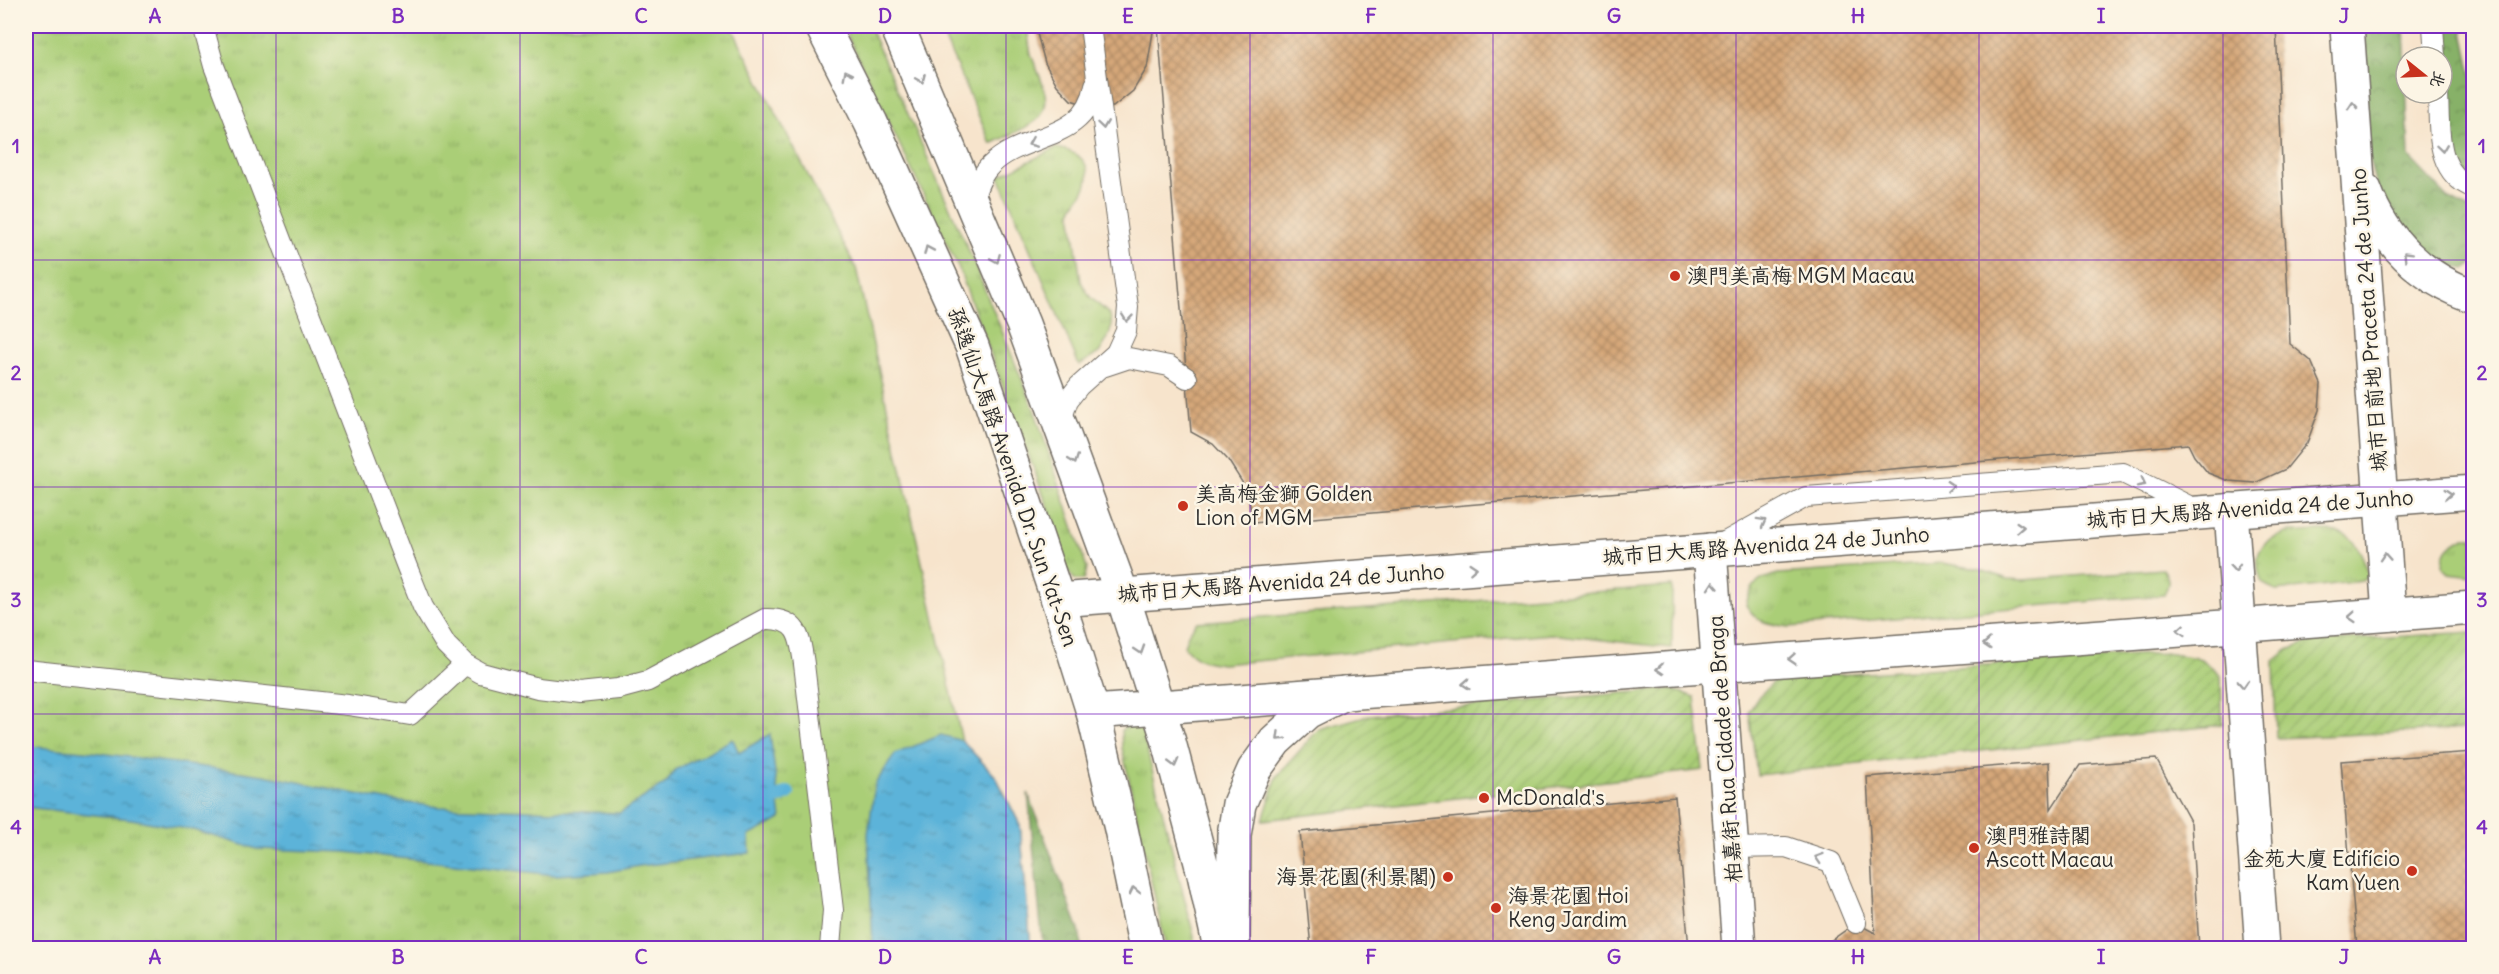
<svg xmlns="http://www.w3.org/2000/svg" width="2499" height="974" viewBox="0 0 2499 974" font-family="Delius,'LXGW WenKai TC',sans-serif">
<defs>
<pattern id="grass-tufts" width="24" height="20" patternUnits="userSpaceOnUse" patternTransform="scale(1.5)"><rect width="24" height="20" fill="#aace77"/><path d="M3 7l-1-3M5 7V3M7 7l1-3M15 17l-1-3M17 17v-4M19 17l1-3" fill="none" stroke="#92b167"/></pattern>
<pattern id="forest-crowns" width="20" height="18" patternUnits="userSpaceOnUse" patternTransform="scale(1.5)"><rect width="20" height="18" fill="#87b168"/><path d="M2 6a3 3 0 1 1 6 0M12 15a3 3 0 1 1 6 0" fill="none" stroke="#6f9056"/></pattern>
<pattern id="garden-furrows" width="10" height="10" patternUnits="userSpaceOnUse" patternTransform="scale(1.5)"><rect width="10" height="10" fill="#aace77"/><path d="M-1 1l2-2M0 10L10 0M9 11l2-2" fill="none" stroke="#92b167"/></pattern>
<pattern id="water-ripples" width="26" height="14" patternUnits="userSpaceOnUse" patternTransform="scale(1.5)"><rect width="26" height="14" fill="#5cb3d9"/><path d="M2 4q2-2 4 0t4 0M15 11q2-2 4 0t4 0" fill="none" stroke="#4c92b0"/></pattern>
<pattern id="building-cross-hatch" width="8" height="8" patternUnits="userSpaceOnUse" patternTransform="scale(1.5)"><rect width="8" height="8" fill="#d5a779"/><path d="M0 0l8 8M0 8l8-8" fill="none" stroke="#ad8863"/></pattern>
</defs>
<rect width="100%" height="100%" fill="#fcf5e5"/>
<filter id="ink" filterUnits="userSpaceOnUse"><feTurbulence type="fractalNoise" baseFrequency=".0167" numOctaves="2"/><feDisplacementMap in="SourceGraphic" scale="12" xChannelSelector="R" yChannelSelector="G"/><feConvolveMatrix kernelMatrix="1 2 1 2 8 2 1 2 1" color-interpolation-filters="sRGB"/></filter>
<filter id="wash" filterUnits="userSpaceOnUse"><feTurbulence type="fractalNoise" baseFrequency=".008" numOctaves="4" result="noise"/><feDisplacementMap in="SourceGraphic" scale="24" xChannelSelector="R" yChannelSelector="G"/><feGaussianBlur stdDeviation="1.35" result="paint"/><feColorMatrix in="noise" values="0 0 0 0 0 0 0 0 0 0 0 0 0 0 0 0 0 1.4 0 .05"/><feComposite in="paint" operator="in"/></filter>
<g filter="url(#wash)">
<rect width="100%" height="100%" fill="#f7e4cc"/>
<path fill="url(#grass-tufts)" stroke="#6a7c51" stroke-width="1.5" d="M 26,26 L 731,26 L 856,268 L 962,741 L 996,777 L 1020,825 L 1031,948 L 26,948 Z
M 843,26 L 869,26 L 968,249 L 1034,409 L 1087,568 L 1084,580 L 1075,580 L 1064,566 L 1054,523 L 959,269 Z
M 939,26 L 1027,26 C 1028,35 1029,45 1031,54 C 1038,76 1059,105 1033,123 C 1021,131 1005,137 991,144 Z
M 1056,148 C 1077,151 1094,162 1086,187 C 1082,196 1074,202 1071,212 L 1081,282 L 1090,297 L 1110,315 L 1112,326 L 1107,340 L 1099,353 L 1079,365 L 999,176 Z
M 2289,532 C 2338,532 2353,521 2369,575 L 2362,581 L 2276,591 L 2262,583 C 2251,553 2260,542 2289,532 Z
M 2465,537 L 2473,537 L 2473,576 L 2449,573 L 2443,567 C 2443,549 2450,545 2465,537 Z
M 1942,563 L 1978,569 L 2008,579 L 2023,580 L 2163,569 C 2170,579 2169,584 2164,595 L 1789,627 C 1767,623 1758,624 1746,605 C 1751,584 1758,579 1778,574 Z
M 1672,586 L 1672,648 L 1551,634 L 1222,664 C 1205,662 1195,660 1184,646 L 1188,634 L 1197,622 Z
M 1130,724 L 1142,730 L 1197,948 L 1166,948 L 1122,748 L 1121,730 Z"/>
<path fill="url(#forest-crowns)" stroke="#596e4a" stroke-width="1.5" d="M 2365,26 L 2404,26 L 2409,157 L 2448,198 L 2473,211 L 2473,263 L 2465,269 L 2447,266 L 2400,230 L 2378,196 L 2369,158 Z
M 2441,26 L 2462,26 L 2473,80 L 2473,183 L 2464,179 L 2446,144 Z
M 1028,793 L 1079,930 L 1082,948 L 1043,948 Z"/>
<path fill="url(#garden-furrows)" stroke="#6a7c51" stroke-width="1.5" d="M 2473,632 L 2473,729 L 2276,738 L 2274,661 L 2288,650 L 2309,642 Z
M 2166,653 L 2202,659 L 2221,676 L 2222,725 L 1757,775 L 1749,711 L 1759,696 L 1777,679 Z
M 1671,689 L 1695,697 L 1703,770 L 1263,820 L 1277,776 L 1319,729 L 1369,715 Z"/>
<path fill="url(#water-ripples)" stroke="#446f82" stroke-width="1.5" d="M 770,734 L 781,819 L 749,836 L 750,853 L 639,866 L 608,872 L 555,875 L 345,852 L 257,849 L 193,830 L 131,819 L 26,807 L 26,746 L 84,751 L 264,775 L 386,800 L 439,807 L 620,813 L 666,783 L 675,770 L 733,739 L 739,753 Z
M 941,735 L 962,741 L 996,777 L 1020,825 L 1031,948 L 873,948 L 868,834 L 875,784 L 895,754 Z"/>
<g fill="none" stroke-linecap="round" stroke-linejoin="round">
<path stroke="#5cb3d9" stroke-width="14" d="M 762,805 L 788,793"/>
</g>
<g id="blocks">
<path fill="url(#building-cross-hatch)" d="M 1035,26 L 1154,26 L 1147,68 L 1133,91 L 1113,107 L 1093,107 L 1071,100 L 1057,85 L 1045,63 Z
M 1158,26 L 2276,26 L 2290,344 L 2311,361 L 2321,384 L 2319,410 L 2307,443 L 2286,469 L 2255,483 L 2229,481 L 2208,473 L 2194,456 L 2188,444 L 1253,523 L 1249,499 L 1242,482 L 1228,460 L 1213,444 L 1191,432 Z
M 2474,752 L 2474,948 L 2357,948 L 2341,761 Z
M 2156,759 L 2191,823 L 2199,948 L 1829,948 L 1829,942 L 1856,923 L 1875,933 L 1867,777 L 2049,762 L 2051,809 L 2080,765 Z
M 1675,797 L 1689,948 L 1311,948 L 1300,832 Z"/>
</g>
</g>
<g filter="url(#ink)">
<use href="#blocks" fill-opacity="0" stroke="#726c63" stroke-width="1.5"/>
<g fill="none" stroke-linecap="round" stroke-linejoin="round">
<defs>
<path id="service" d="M 203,26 L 214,66 L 407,567 L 423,607 L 446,645 L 465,664 L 481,673 L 538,688 L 579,693 L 618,689 L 648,681 L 765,619 C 798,618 800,636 804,664 L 833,910 L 830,948
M 2433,26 L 2435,57
M 2438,93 C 2440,128 2434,173 2474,188
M 972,202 C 976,190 981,174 991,165 C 1024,132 1086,142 1095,85
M 1105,366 L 1129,358 L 1169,366 L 1187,378
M 1060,423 L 1068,400 L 1079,386 L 1116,353 L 1126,331 L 1128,307 L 1090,26
M 1723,543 L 1806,497 L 2123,473 L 2197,510
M 26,670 L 348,705 L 410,715 L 465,664
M 1732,848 L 1786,847 L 1831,862 L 1856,923"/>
<path id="minor" d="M 2347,26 L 2389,614
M 2365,190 C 2383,240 2423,280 2474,296
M 2231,510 L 2262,948
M 1710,550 L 1739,948"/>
<path id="secondary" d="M 1058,600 L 2474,492
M 1093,712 L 2474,608"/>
<path id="primary" d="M 822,26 L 871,123 L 972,346 L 1058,600 L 1093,712 L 1121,829 L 1146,948
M 897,26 L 1023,324 L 1122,594 L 1169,742 L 1204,874 L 1220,948
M 1233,946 L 1234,835 L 1239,804 L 1254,770 L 1275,741 L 1307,712 L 1345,693"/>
</defs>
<use href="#service" stroke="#726c63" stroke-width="22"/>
<use href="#minor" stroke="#726c63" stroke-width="36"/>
<use href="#secondary" stroke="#726c63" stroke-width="36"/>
<use href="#primary" stroke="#726c63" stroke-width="36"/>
<use href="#service" stroke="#fff" stroke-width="20"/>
<use href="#minor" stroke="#fff" stroke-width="33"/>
<use href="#secondary" stroke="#fff" stroke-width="33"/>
<use href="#primary" stroke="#fff" stroke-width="33"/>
</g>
<defs><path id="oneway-chevron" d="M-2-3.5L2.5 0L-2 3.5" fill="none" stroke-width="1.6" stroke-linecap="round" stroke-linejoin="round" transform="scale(1.5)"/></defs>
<g stroke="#a0a0a0">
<use href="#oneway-chevron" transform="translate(847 74) rotate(-117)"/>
<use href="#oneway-chevron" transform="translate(921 79) rotate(67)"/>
<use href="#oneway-chevron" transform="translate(2353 106) rotate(-94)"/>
<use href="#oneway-chevron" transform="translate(1103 125) rotate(82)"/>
<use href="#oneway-chevron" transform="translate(1032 143) rotate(157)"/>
<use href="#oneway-chevron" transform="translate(2442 148) rotate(82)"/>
<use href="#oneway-chevron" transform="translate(928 250) rotate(-114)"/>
<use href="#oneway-chevron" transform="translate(2407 255) rotate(-135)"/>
<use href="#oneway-chevron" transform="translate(996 259) rotate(67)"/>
<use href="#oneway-chevron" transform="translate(1127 318) rotate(96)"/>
<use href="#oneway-chevron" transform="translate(1074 460) rotate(70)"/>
<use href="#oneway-chevron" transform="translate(2142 483) rotate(27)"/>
<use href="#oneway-chevron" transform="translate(1950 486) rotate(-4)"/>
<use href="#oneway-chevron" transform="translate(2448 494) rotate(-4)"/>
<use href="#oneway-chevron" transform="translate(1762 522) rotate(-29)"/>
<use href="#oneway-chevron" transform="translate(2020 527) rotate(-4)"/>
<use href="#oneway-chevron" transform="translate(2385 557) rotate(-94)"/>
<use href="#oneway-chevron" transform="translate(1473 568) rotate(-4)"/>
<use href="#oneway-chevron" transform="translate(2235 568) rotate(86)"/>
<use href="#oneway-chevron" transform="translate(1713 586) rotate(-94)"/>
<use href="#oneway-chevron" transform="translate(2352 617) rotate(176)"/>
<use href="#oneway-chevron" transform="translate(2181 630) rotate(176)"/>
<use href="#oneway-chevron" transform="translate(1987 644) rotate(176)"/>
<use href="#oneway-chevron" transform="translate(1140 650) rotate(72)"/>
<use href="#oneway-chevron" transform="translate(1792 659) rotate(176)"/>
<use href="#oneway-chevron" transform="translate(1660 669) rotate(176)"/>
<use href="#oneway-chevron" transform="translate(1466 684) rotate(176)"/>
<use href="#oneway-chevron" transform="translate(2243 684) rotate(86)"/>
<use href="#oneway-chevron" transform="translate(1280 737) rotate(136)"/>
<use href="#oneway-chevron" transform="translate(1174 763) rotate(75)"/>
<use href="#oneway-chevron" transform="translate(1819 858) rotate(-162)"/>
<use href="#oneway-chevron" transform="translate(1134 891) rotate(-102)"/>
</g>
</g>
<path fill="none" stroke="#7b2cbf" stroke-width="1.5" stroke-opacity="0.55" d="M 276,26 L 276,948M 520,26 L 520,948M 763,26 L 763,948M 1006,26 L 1006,948M 1250,26 L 1250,948M 1493,26 L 1493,948M 1736,26 L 1736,948M 1979,26 L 1979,948M 2223,26 L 2223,948M 26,260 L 2474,260M 26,487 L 2474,487M 26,714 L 2474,714"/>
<g fill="#c8321e" stroke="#fcf5e5" stroke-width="2">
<circle cx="1675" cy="276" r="6"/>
<circle cx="1183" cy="506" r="6"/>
<circle cx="1484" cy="798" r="6"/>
<circle cx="1974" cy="848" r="6"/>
<circle cx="2412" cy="871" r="6"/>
<circle cx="1448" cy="877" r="6"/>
<circle cx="1496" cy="908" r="6"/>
</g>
<g text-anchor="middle" stroke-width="5" stroke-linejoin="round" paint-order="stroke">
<g font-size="21" fill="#2b2b2b" stroke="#fcf5e5" text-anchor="start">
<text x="1687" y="283">澳門美高梅 MGM Macau</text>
<text x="1195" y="501">美高梅金獅 Golden<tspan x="1195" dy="24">Lion of MGM</tspan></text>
<text x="1496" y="805">McDonald's</text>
<text x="1986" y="843">澳門雅詩閣<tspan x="1986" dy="24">Ascott Macau</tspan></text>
<text x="2400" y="866" text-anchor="end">金苑大廈 Edifício<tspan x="2400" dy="24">Kam Yuen</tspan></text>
<text x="1436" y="884" text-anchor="end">海景花園(利景閣)</text>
<text x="1508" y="903">海景花園 Hoi<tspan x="1508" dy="24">Keng Jardim</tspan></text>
</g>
<g font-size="21" fill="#2b2b2b" stroke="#fcf5e5">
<text transform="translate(2369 320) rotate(-94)" y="7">城市日前地 Praceta 24 de Junho</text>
<text transform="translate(1013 477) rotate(71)" y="7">孫逸仙大馬路 Avenida Dr. Sun Yat-Sen</text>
<text transform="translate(2250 509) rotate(-4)" y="7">城市日大馬路 Avenida 24 de Junho</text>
<text transform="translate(1766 546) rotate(-4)" y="7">城市日大馬路 Avenida 24 de Junho</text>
<text transform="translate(1281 583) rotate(-4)" y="7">城市日大馬路 Avenida 24 de Junho</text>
<text transform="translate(1725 749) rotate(-94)" y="7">柏嘉街 Rua Cidade de Braga</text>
</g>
</g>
<rect width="2499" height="974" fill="none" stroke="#fcf5e5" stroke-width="66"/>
<g transform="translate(2424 75) rotate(108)"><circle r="28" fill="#fcf5e5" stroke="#a8a49b" stroke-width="1.5"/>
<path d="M0-4.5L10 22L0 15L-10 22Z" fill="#c8321e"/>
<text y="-9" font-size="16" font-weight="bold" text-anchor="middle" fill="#2b2b2b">北</text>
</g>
<rect x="33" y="33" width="2433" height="908" fill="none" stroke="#7b2cbf" stroke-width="2"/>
<g font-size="20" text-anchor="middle" font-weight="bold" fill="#7b2cbf">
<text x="155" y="23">A</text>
<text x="398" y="23">B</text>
<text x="641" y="23">C</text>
<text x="885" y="23">D</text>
<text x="1128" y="23">E</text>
<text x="1371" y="23">F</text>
<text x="1614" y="23">G</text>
<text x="1858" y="23">H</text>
<text x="2101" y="23">I</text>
<text x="2344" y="23">J</text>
<text x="16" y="153">1</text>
<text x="2482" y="153">1</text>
<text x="16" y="380">2</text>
<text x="2482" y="380">2</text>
<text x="16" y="607">3</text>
<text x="2482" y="607">3</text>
<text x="16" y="834">4</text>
<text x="2482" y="834">4</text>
<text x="155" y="964">A</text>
<text x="398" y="964">B</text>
<text x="641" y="964">C</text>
<text x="885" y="964">D</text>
<text x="1128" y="964">E</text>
<text x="1371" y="964">F</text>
<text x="1614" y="964">G</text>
<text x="1858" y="964">H</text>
<text x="2101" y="964">I</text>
<text x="2344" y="964">J</text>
</g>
</svg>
